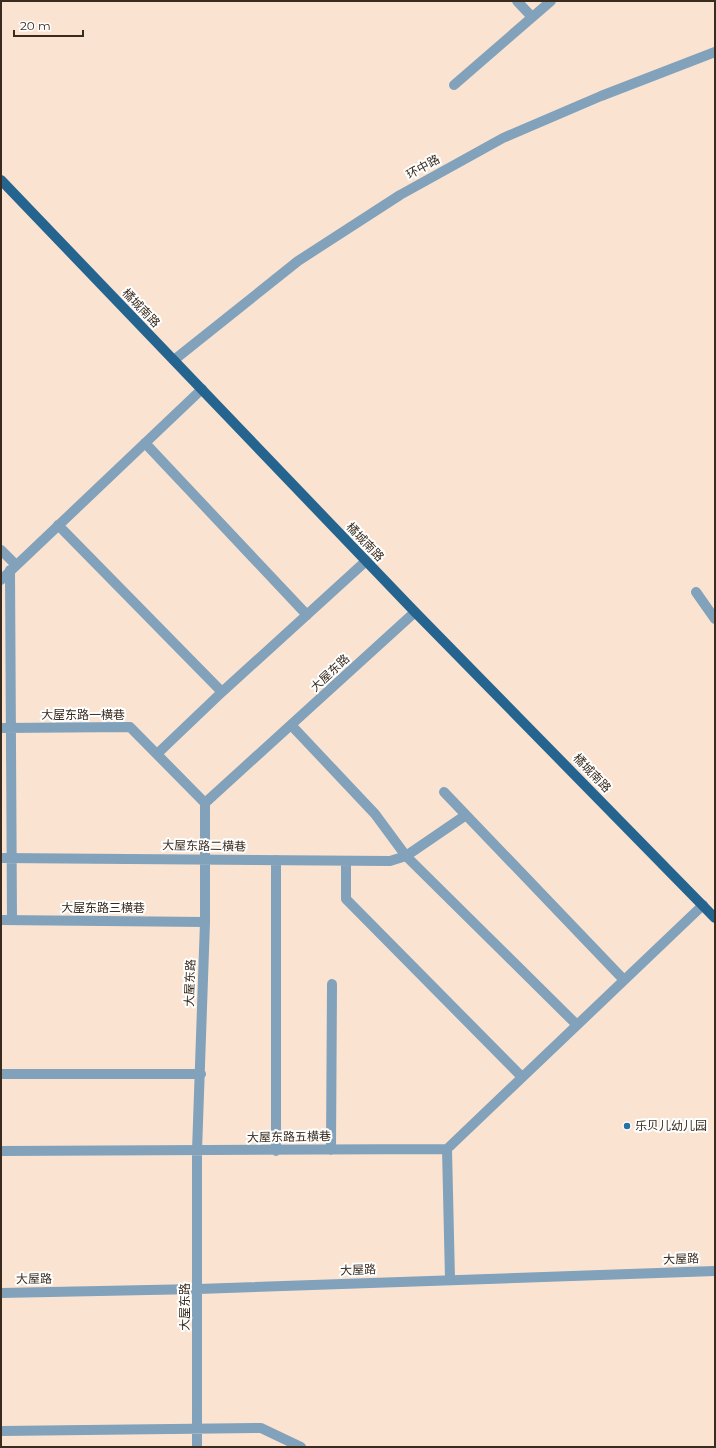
<svg xmlns="http://www.w3.org/2000/svg" width="716" height="1448" viewBox="0 0 716 1448" font-family="Montserrat,'Noto Sans SC',sans-serif">
<rect width="100%" height="100%" fill="#fae4d1"/>
<g fill="none" stroke-linecap="round" stroke-linejoin="round">
<path stroke="#82a1ba" stroke-width="10" d="M 517,1 L 532,17
M 454,85 L 551,1
M 174,360 L 298,261 L 400,195 L 503,138 L 601,96 L 715,52
M 145,443 L 307,615
M 58,525 L 222,692
M 1,550 L 16,565
M 10,570 L 12,920
M 1,580 L 202,389
M 696,592 L 715,619
M 292,726 L 375,814 L 406,856 L 577,1025
M 1,728 L 130,727 L 205,803
M 157,754 L 222,692 L 366,561
M 444,792 L 624,980
M 1,858 L 390,861 L 406,856 L 466,815
M 276,860 L 276,1151
M 346,861 L 346,899 L 522,1077
M 1,920 L 205,922
M 1,1074 L 201,1074
M 447,1149 L 703,905
M 331,1150 L 332,984
M 1,1151 L 447,1149 L 450,1279
M 1,1293 L 198,1289 L 715,1271
M 1,1431 L 261,1428 L 301,1447
M 197,1447 L 197,1151 L 205,922 L 205,803 L 415,612"/>
<path stroke="#266490" stroke-width="10" d="M 1,180 L 415,612 L 715,918"/>
</g>
<circle fill="#2872a6" stroke="#fff" stroke-width="1.5" cx="627" cy="1126" r="4"/>
<g text-anchor="middle" stroke-width="4" stroke-linejoin="round" paint-order="stroke">
<g font-size="12" fill="#392c1f" stroke="#fff">
<text transform="translate(423 167) rotate(-29)" y="4">环中路</text>
<text transform="translate(141 308) rotate(46)" y="4">橘城南路</text>
<text transform="translate(365 542) rotate(46)" y="4">橘城南路</text>
<text transform="translate(330 673) rotate(-43)" y="4">大屋东路</text>
<text x="83" y="719">大屋东路一横巷</text>
<text transform="translate(592 773) rotate(46)" y="4">橘城南路</text>
<text transform="translate(204 846) rotate(1)" y="4">大屋东路二横巷</text>
<text x="103" y="912">大屋东路三横巷</text>
<text transform="translate(190 983) rotate(-88)" y="4">大屋东路</text>
<text transform="translate(289 1137) rotate(-1)" y="4">大屋东路五横巷</text>
<text transform="translate(681 1259) rotate(-2)" y="4">大屋路</text>
<text transform="translate(358 1270) rotate(-2)" y="4">大屋路</text>
<text transform="translate(34 1279) rotate(-1)" y="4">大屋路</text>
<text transform="translate(185 1307) rotate(-90)" y="4">大屋东路</text>
</g>
<g font-size="12" fill="#392c1f" stroke="#fff" text-anchor="start">
<text x="635" y="1130">乐贝儿幼儿园</text>
</g>
</g>
<rect width="716" height="1448" fill="none" stroke="#392c1f" stroke-width="4"/>
<path d="M14 30v6h69v-6" fill="none" stroke="#392c1f" stroke-width="2"/>
<text x="20" y="30" font-size="12" fill="#392c1f" stroke="#ffffff" stroke-width="3" paint-order="stroke">20 m</text>
</svg>
